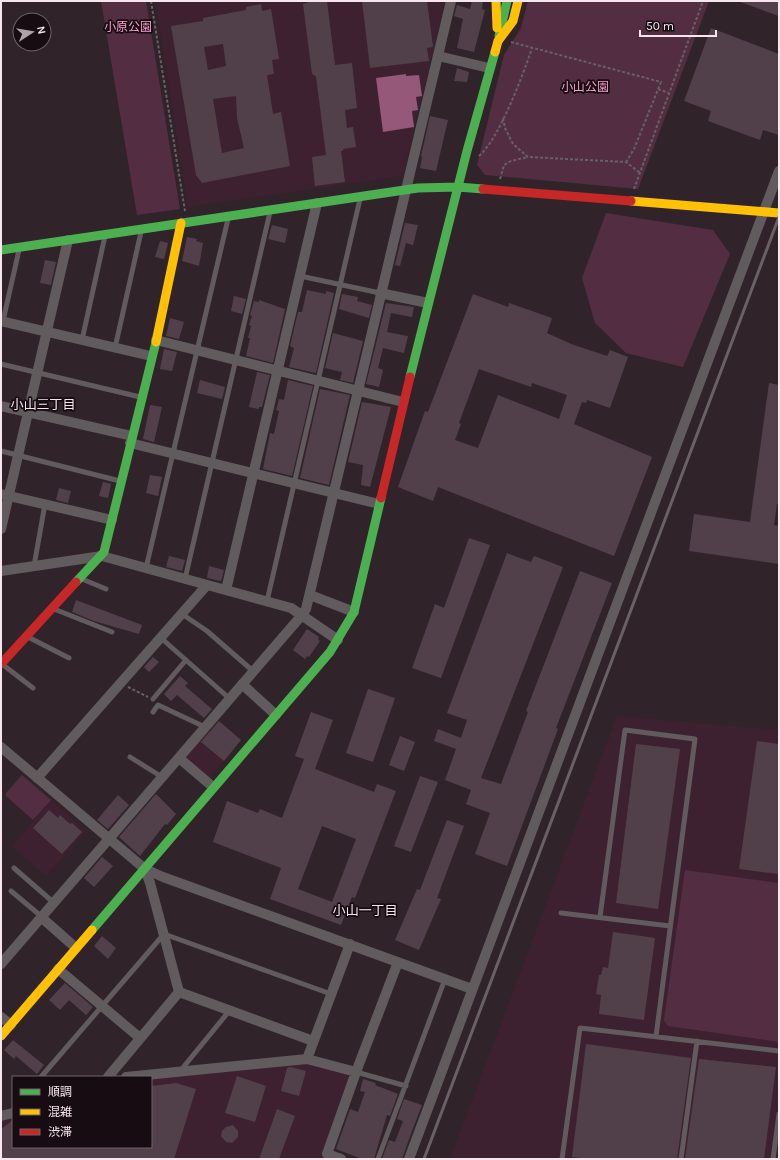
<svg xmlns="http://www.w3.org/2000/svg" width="780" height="1160" viewBox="0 0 780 1160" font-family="Karla,'Noto Sans JP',sans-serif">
<rect width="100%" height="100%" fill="#30242a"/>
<path fill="#3d2130" d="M 155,1 L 445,1 L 404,172 L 401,176 L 188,207 Z
M 617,716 L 779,730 L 779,1159 L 450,1159 Z
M 217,720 L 241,740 L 209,778 L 187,760 L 187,755 Z
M 51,800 L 86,831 L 46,876 L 12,847 Z
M 304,1062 L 350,1074 L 323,1157 L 327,1159 L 1,1159 L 1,1120 L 13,1116 L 13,1147 L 151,1147 L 151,1079 Z"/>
<path fill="#532e42" d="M 101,1 L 146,1 L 180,209 L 137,215 Z
M 528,1 L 709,1 L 638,189 L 485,175 L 477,165 L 504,55 L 521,28 Z
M 606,213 L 713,230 L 730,254 L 683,367 L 626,353 L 595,323 L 582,278 Z
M 22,775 L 51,800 L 33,820 L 6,796 L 6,793 Z
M 685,870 L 779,883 L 779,1042 L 668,1026 L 664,1020 Z"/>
<path fill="#955878" d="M 406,74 L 406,76 L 419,75 L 422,96 L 416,97 L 418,110 L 412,111 L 414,127 L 383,132 L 376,78 Z"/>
<path fill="#51404a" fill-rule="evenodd" d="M 312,1 L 327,1 L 335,65 L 352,63 L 357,108 L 345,110 L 347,128 L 353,127 L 356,147 L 343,149 L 343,151 L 341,151 L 345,182 L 315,186 L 312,157 L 326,155 L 316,76 L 312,74 L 303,4 Z
M 362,1 L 427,1 L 433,47 L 427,48 L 429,61 L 370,68 Z
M 472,1 L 483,1 L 482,9 L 485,10 L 474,52 L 457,48 L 463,19 L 454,16 L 457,5 L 470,9 Z
M 741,1 L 779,1 L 779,16 L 740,2 Z
M 261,4 L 262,11 L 271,9 L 279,59 L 272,60 L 274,74 L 267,75 L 273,114 L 281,112 L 290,166 L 202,183 L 196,175 L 171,26 L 203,21 L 203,18 L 246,10 L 246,7 ZM 223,44 L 226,66 L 208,70 L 204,47 ZM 236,96 L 237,118 L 244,148 L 222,153 L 213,99 Z
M 711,28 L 779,54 L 779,135 L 763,130 L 760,140 L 708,121 L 711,111 L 684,101 Z
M 457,68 L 469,72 L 467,82 L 454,81 Z
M 430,116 L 448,120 L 436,171 L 420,168 L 422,157 L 421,156 Z
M 405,223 L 418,225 L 413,245 L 406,243 L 400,266 L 395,265 Z
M 272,225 L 288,229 L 285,243 L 268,239 Z
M 187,237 L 197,239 L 196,241 L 203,243 L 199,266 L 182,261 Z
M 160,241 L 168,243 L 164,259 L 155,257 Z
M 45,260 L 56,262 L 51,285 L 40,283 Z
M 307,290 L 326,294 L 326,291 L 334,293 L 316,373 L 289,367 L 294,348 L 290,346 L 298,312 L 302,312 Z
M 342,294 L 358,297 L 357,301 L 372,305 L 369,318 L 339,309 Z
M 473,294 L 508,307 L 509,303 L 552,318 L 547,333 L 571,344 L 607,356 L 610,350 L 628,357 L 610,408 L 587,400 L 586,403 L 582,402 L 574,424 L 652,457 L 614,556 L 438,487 L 433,501 L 398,487 L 425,411 L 428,412 ZM 479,369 L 531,387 L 532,383 L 567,395 L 559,419 L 498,395 L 478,448 L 455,440 L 461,424 L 459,423 Z
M 234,296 L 246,299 L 242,314 L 231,311 Z
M 259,300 L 285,309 L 273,363 L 246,356 L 250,338 L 248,338 L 251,326 L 249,325 L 252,316 L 250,315 L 254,301 L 259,302 Z
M 386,303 L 414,307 L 412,317 L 391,313 L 387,332 L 408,336 L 404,353 L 383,348 L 378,368 L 383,370 L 379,387 L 366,384 Z
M 170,318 L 184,322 L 179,339 L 166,336 Z
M 333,333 L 363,341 L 353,383 L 340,380 L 342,372 L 325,368 Z
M 164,349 L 177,352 L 172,371 L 160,369 Z
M 257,372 L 270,375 L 262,407 L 259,407 L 259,409 L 249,407 Z
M 200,380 L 225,387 L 222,399 L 197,393 Z
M 288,380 L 313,386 L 292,476 L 263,469 L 270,433 L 274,434 L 279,411 L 276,410 L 279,399 L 284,400 Z
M 769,383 L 779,385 L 779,504 L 777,504 L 774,525 L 779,526 L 779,564 L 689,551 L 694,514 L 750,522 Z
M 320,389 L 350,395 L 329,485 L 300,478 Z
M 362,402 L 391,407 L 370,487 L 361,485 L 363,465 L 348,462 Z
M 150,405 L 162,407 L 154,442 L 143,439 Z
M 150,475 L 162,477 L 158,496 L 146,493 Z
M 103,482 L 111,484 L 108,498 L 99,496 Z
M 59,488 L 71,491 L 68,503 L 56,500 Z
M 469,538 L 490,545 L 441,678 L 412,668 L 435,604 L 444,608 Z
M 507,553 L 531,562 L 534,556 L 563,567 L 481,778 L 501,784 L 528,712 L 526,711 L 580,571 L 612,583 L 556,728 L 558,729 L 507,866 L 475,854 L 490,813 L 466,804 L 471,790 L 445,780 L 456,749 L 434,741 L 438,729 L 461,738 L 467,720 L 447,713 Z
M 169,556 L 185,560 L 182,571 L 166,567 Z
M 209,566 L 224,570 L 221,581 L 207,578 Z
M 76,600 L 142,625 L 139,634 L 94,621 L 72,612 Z
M 307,629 L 319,637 L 318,640 L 320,641 L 309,657 L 307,656 L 305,659 L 293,650 Z
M 153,657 L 159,662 L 149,672 L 144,667 Z
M 180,676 L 188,683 L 185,686 L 212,709 L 204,718 L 177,695 L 171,701 L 164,694 Z
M 368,689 L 395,698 L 373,762 L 346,753 Z
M 311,712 L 333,720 L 315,769 L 374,792 L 377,784 L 396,791 L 355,898 L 352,897 L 341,925 L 270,899 L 281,868 L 213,842 L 227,801 L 258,813 L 260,809 L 282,818 L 304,759 L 295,756 ZM 322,826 L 356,839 L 332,902 L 298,889 Z
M 219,721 L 241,740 L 224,761 L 201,742 Z
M 400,736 L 415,742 L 404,771 L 389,765 Z
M 757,741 L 779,744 L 779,874 L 739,869 Z
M 636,744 L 680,749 L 658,909 L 616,903 Z
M 420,776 L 438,782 L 411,852 L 394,846 Z
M 156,794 L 176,814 L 167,825 L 165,824 L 140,856 L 119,837 Z
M 118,795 L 129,805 L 108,829 L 97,820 Z
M 49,810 L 58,818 L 60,815 L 70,824 L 72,823 L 82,832 L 62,854 L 33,828 Z
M 447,820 L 464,826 L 437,898 L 441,899 L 419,950 L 395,940 L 417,889 L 420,890 Z
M 102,857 L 113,866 L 94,887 L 84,878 Z
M 613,932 L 655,938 L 644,1020 L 599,1014 L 601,995 L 596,994 L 599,975 L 601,975 L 603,967 L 608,968 Z
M 102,936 L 116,948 L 108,959 L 94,946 Z
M 65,983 L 93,1007 L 86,1015 L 69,1000 L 60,1010 L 49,1000 Z
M 13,1040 L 44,1065 L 37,1074 L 16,1056 L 14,1059 L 4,1050 Z
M 586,1044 L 691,1058 L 677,1159 L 588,1159 L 572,1157 Z
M 699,1059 L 776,1067 L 764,1159 L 685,1159 Z
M 290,1067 L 306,1071 L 299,1096 L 281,1091 L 287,1068 Z
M 237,1076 L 266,1086 L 255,1122 L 225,1113 Z
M 363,1079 L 376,1083 L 375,1085 L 398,1094 L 390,1116 L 387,1115 L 374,1159 L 362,1159 L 336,1149 L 350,1109 L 358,1112 L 365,1092 L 360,1091 Z
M 176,1083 L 196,1089 L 174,1159 L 1,1159 L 1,1129 L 13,1120 L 13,1147 L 151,1147 L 151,1086 Z
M 404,1099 L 422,1105 L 409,1139 L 402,1159 L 382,1159 L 389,1140 L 395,1142 L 403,1121 L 397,1119 Z
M 277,1109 L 295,1116 L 279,1159 L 259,1159 Z
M 233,1125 L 238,1131 L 238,1137 L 232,1143 L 226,1142 L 221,1136 L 222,1131 L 226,1127 Z"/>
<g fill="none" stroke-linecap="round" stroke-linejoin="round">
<path stroke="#676064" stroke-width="2" stroke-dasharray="3 2" stroke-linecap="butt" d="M 151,1 L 185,211
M 511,42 L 661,82 L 634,149 L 626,162
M 658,89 L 669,93
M 503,118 L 505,128 L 513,144 L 528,157 L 626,162 L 640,173
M 479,156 C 499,139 523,75 532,48
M 500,179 L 504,165 L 511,161 L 528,157
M 634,189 L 703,1
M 128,687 L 148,697"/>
<path stroke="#615b5e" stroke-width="5" d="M 300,276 L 380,293
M 3,321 L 19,250
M 82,340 L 105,236
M 115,348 L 141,232
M 1,364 L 140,397
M 1,451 L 120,481
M 34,566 L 45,504
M 146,568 L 228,219
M 82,579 L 106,589
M 185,579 L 270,212
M 267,601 L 360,199
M 54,609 L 112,632
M 182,614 L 207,631 L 253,671
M 28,637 L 69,658
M 161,638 L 230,699
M 2,664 L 33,688
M 153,699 L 186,660
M 153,712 L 158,705 L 205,727
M 130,757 L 162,777
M 14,868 L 53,902
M 11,891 L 41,916
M 561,913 L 670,926
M 600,917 L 625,730 L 695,739 L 656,1036
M 181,1070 L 230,1010
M 356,1072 L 406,1086
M 41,1077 L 164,934 L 331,994
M 378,1159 L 445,979
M 562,1159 L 580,1028 L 779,1051
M 681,1159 L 697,1041
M 773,1159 L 779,1114"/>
<path stroke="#615b5e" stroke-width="10" d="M 438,56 L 489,68
M 380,293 L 428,303
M 1,321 L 151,356
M 156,340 L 403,402
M 1,406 L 132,436
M 130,443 L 379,504
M 1,494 L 112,520
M 1,529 L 68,240
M 1,571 L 102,556 L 291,608 L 338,640
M 226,590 L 317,203
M 310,595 L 354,612
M 242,684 L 276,715
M 1,747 L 145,869 L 163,877 L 472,989
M 179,758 L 213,787
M 37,778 L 207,585
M 41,917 L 76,948
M 1,964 L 302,615 L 306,609 L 451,1
M 58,969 L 140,1038
M 179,992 L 313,1041
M 1,1017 L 11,1025
M 307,1059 L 350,944
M 108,1077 L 179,992 L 150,883 L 145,869
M 126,1077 L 307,1059 L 356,1072
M 1,1116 L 13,1113
M 341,1159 L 327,1154 L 356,1072 L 398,962
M 409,1159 L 779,171"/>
<path stroke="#4caf50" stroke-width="9" d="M 499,36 L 507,1
M 1,250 L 418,188 L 458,187 L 483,189
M 410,377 L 467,151 L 495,52
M 76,582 L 104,552 L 156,342
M 92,930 L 330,652 L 354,612 L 381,498"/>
<path stroke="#ffc107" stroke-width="9" d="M 496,1 L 497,28
M 495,52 L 498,41 L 513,21 L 518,1
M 631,201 L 779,213
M 156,342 L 181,223
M 1,1036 L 92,930"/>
<path stroke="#c62828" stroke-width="9" d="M 483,189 L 631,201
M 381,498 L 410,377
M 1,664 L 76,582"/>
<path stroke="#696166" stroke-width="3" d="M 424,1159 L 779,217"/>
</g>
<g text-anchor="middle" stroke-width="3.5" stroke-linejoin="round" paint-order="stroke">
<g font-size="12" fill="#fd9ed1" stroke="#160c11">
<text x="128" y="31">小原公園</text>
<text x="585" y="91">小山公園</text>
</g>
<g font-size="13" fill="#f7e6ee" stroke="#160c11">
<text x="43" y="409">小山三丁目</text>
<text x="365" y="915">小山一丁目</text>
</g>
</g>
<rect width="780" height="1160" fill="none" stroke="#f7e6ee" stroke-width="4"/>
<rect x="12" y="1076" width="140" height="72" fill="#160c11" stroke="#706369"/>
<rect x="20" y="1089" width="20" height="6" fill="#4caf50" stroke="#706369"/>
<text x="48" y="1096" font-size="12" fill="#f7e6ee">順調</text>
<rect x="20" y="1109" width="20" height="6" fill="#ffc107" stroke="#706369"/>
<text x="48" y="1116" font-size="12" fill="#f7e6ee">混雑</text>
<rect x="20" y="1129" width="20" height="6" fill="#c62828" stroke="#706369"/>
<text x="48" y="1136" font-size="12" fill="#f7e6ee">渋滞</text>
<g transform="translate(32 32) rotate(78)"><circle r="19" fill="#160c11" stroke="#706369"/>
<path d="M0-3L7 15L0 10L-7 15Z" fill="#b1a2a9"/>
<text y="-6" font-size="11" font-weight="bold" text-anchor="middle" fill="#f7e6ee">N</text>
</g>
<path d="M640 30v6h76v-6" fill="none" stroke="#f7e6ee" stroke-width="2"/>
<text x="646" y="30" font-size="12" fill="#f7e6ee" stroke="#160c11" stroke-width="3" paint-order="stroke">50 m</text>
</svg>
